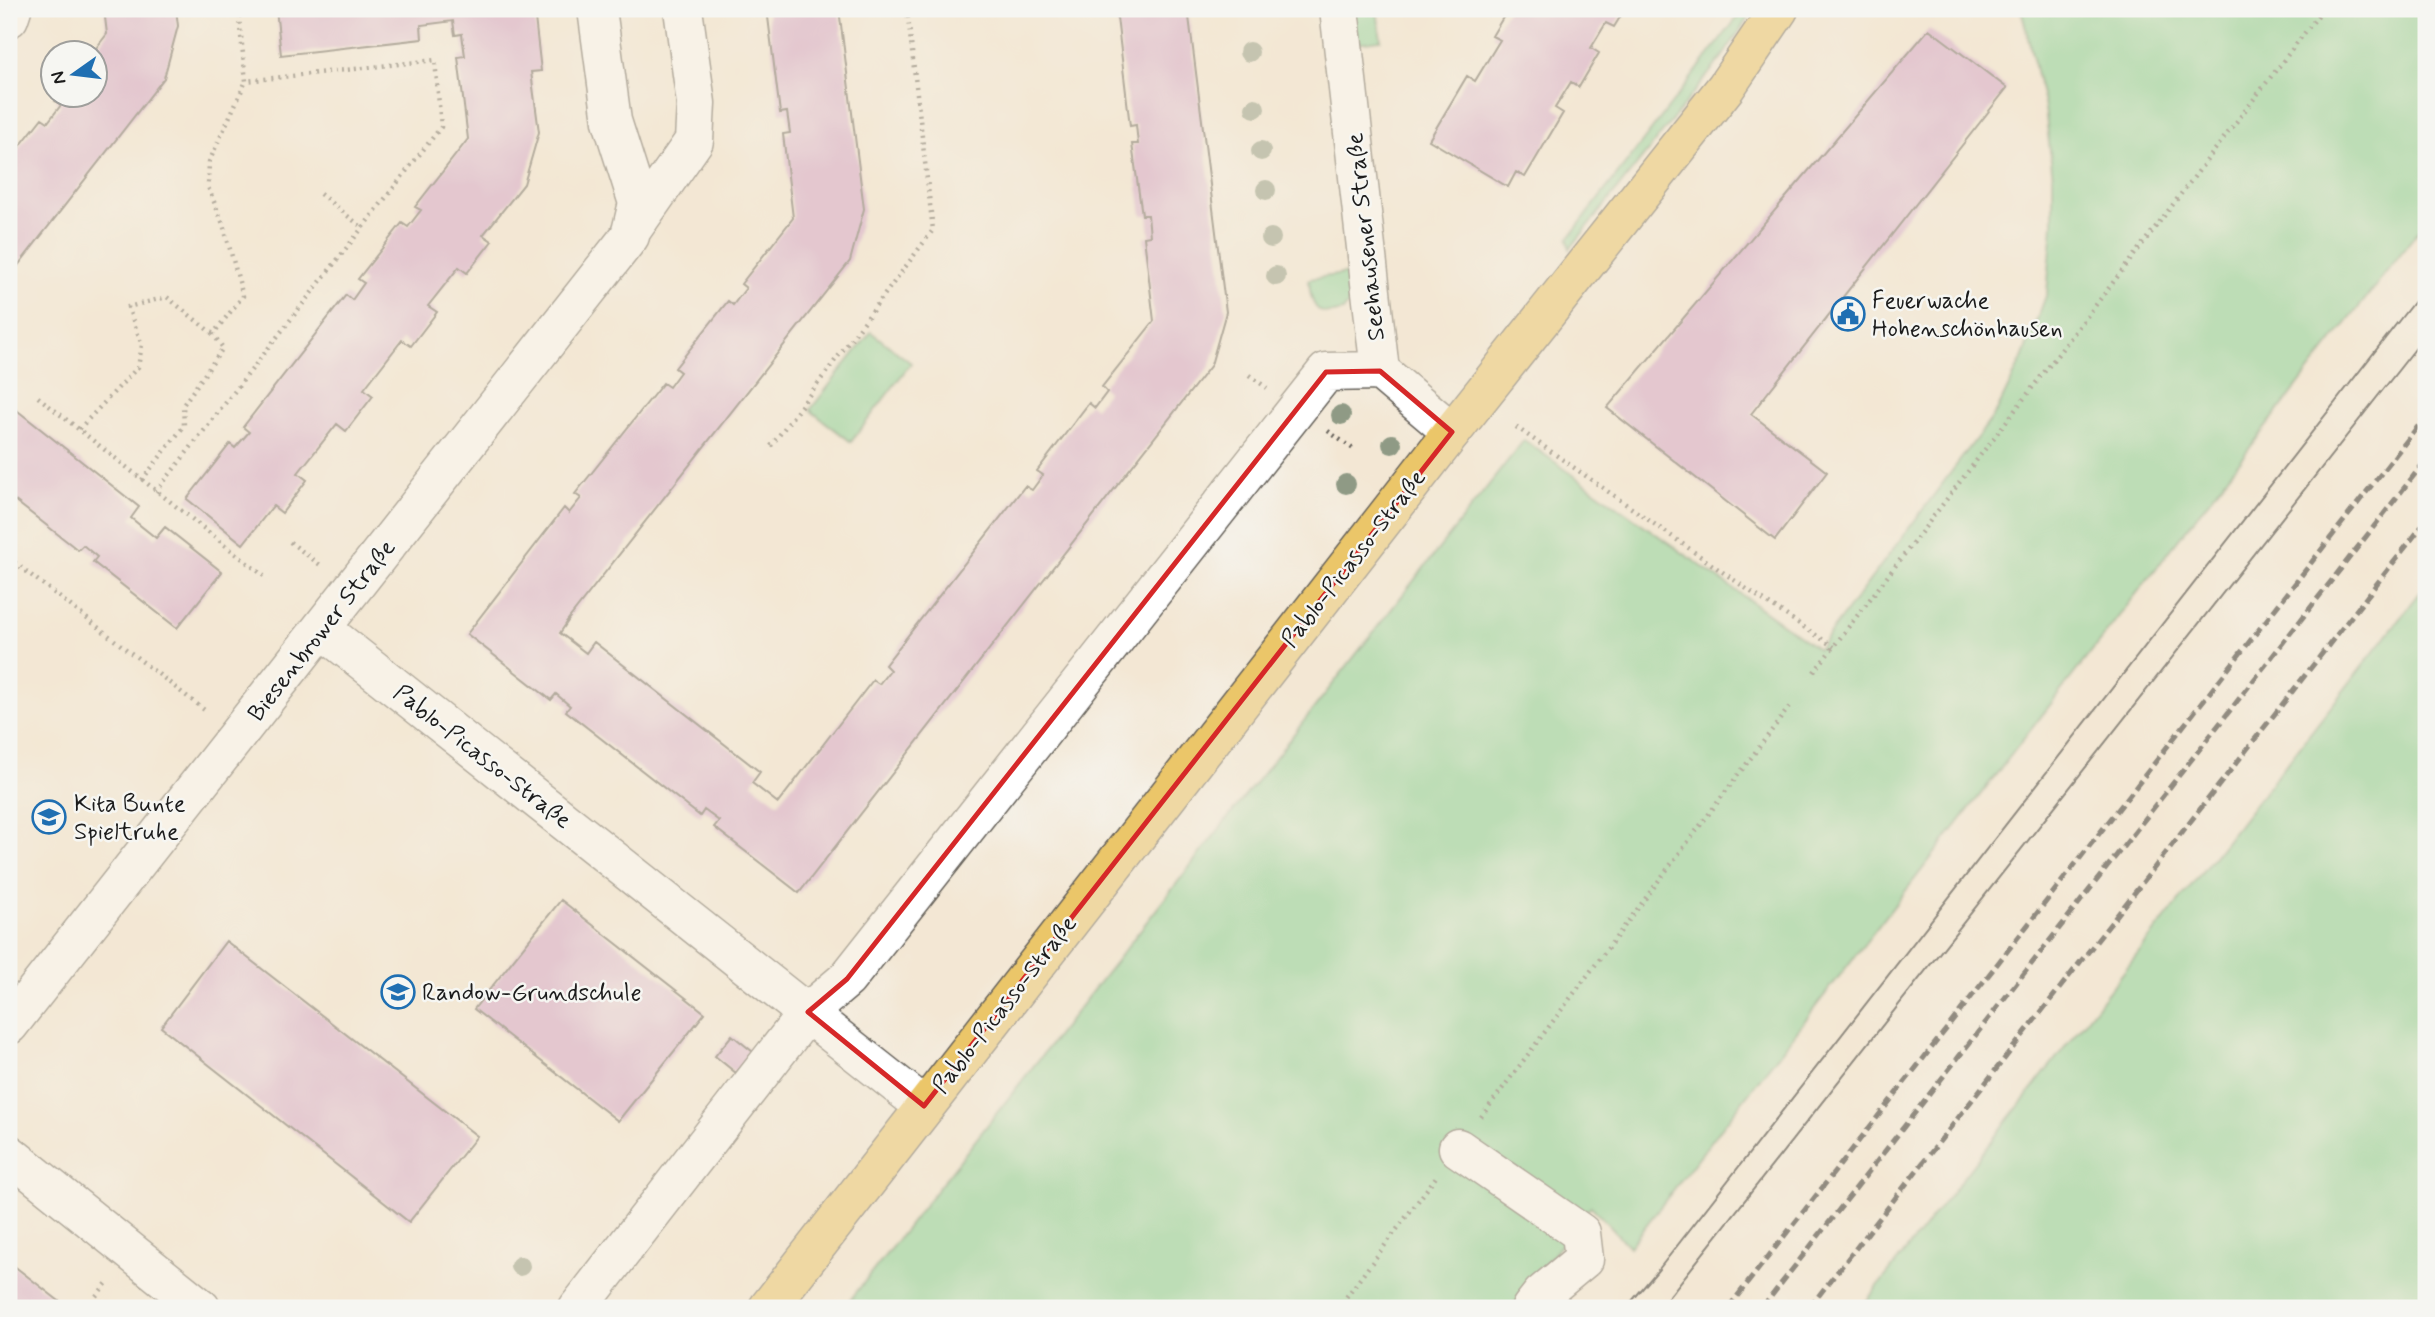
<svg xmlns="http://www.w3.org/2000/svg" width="2435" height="1317" viewBox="0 0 2435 1317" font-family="Mynerve,sans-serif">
<rect width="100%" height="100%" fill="#f6f6f2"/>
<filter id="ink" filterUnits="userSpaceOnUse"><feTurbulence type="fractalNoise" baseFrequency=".0143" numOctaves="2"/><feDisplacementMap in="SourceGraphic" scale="14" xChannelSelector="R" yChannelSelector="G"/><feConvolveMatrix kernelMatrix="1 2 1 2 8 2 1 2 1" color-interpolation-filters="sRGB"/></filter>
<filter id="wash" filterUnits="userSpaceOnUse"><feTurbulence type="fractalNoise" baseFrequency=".00686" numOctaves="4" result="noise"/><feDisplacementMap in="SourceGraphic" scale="28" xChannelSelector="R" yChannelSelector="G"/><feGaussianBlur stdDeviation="1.57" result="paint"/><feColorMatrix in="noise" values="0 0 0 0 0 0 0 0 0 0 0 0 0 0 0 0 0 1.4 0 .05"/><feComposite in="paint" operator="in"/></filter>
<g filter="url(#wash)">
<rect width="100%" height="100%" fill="#f3e7d4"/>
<path fill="#7dd092" stroke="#4c7657" stroke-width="2" d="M 1352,9 L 1377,9 L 1381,40 L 1356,43 Z
M 1744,9 L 1754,9 L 1723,56 L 1570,249 L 1568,239 Z
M 2021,9 L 2426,9 L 2426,221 L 1629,1247 L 1591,1206 L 1511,1308 L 844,1308 L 1524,440 L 1818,649 L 1997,411 L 2021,361 L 2047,293 L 2053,224 L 2053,178 L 2045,108 Z
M 1357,272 L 1357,293 L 1343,311 C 1315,320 1310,302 1309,279 Z
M 871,332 L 911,363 L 851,442 L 810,410 Z
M 2426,585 L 2426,1308 L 1861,1308 Z"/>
<g id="blocks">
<path fill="#d2a1cb" d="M 104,9 L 176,9 L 178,26 L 164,78 L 9,277 L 9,160 L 42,118 L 48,122 L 61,105 L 55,101 L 60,94 L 94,94 L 93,52 L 107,34 Z
M 276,9 L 534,9 L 541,71 L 531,72 L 539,132 L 524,184 L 483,235 L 492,241 L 467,273 L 459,267 L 428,306 L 437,312 L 411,346 L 402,340 L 364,389 L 373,396 L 346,431 L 337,424 L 298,473 L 307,480 L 282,513 L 273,506 L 243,544 L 187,499 L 230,444 L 235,448 L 249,432 L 243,427 L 346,295 L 352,300 L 364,283 L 358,279 L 402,223 L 408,227 L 421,210 L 415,207 L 468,139 L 458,57 L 465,56 L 462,34 L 455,35 L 453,21 L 421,25 L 422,39 L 281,55 Z
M 767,9 L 839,9 L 864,209 L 850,261 L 567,621 L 568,621 L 560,633 L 586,653 L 594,642 L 760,772 L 752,783 L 778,803 L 873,680 L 879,684 L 890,670 L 885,665 L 1025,486 L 1032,490 L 1043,475 L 1037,471 L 1089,403 L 1095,408 L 1107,392 L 1102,387 L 1154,321 L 1144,237 L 1150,236 L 1148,215 L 1142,215 L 1132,144 L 1138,144 L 1136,125 L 1130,126 L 1116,9 L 1188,9 L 1226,312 L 1211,365 L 799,893 L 714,827 L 719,821 L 704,810 L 700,816 L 566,711 L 570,706 L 556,694 L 551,700 L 467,634 L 564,508 L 569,513 L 581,498 L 575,494 L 663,383 L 669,387 L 680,372 L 675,368 L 728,301 L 733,305 L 746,288 L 741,284 L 793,218 L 783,134 L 790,133 L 787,112 L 780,113 Z
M 1508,9 L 1625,9 L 1614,27 L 1606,23 L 1591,48 L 1599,53 L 1579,87 L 1571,82 L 1555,108 L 1563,113 L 1525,177 L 1516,172 L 1508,187 L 1429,140 L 1467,76 L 1475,81 L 1500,40 L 1492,36 Z
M 1929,29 L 2007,88 L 1751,414 L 1827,472 L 1775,540 L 1607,408 Z
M 9,404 L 139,507 L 131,518 L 156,538 L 165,527 L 222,572 L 177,628 L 93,562 L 97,557 L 83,545 L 78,550 L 9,496 Z
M 561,900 L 705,1013 L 618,1121 L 474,1009 Z
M 226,941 L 477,1136 L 409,1222 L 161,1027 Z
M 732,1035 L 753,1052 L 736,1073 L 715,1056 Z
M 9,1262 L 68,1308 L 9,1308 Z"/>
</g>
</g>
<g filter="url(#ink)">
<use href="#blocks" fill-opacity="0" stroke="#67635c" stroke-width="2"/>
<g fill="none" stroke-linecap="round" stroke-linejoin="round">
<defs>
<path id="minor" d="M 1339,9 L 1380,371 L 1452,432
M 9,18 L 12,9
M 631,231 L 694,141 L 696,103 L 683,9
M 322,629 L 924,1106
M 9,1025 L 630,236 L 638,203 L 612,121 L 597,9
M 1458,1148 L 1581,1233 L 1584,1259 L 1542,1294 L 1531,1308
M 9,1154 L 201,1308
M 578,1308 L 808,1012 L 847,979 L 1326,372 L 1380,371"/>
<path id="major" d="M 768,1308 L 1452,432 L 1726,87 L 1779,9"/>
</defs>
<use href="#minor" stroke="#67635c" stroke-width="41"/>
<use href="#major" stroke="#67635c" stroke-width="41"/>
<path stroke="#67635c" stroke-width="4.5" stroke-dasharray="2 5" stroke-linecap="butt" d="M 320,194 L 363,228
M 1249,375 L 1267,388
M 38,397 L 264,576
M 1516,427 L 1754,594 L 1834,647
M 79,429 L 138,367 L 142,345 L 128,307 L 167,297 L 213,334
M 1328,431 L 1356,451
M 771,446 L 933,230 L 907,9
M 142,480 L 184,426 L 183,405 L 223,348 L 213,334 L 243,296 L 223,224 L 208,187 L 209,162 L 246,81
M 156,492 L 441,127 L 435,60 L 246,81 L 238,9
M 290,542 L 323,567
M 9,558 L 207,712
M 1814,672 L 2323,9
M 1481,1117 L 1790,706
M 96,1296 L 107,1283
M 1338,1308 L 1436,1177"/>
<use href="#minor" stroke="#fff" stroke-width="38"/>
<use href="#major" stroke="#ebc669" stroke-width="38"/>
<path stroke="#1c1c1c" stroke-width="2" d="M 1626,1308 L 1659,1269 L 2426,286
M 1660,1308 L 2426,335"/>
<path stroke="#1c1c1c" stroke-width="5" stroke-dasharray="10 5" stroke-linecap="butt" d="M 1728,1308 L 2426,416
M 1762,1308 L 2426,460
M 1809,1308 L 2426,521"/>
</g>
<g fill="#8f9a85">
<circle cx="1249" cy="52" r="10"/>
<circle cx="1255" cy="108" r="10"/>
<circle cx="1261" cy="151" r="10"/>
<circle cx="1266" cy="190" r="10"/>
<circle cx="1271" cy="238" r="10"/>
<circle cx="1276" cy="276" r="10"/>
<circle cx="1341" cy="415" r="10"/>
<circle cx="1392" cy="444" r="10"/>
<circle cx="1346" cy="484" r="10"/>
<circle cx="520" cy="1266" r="10"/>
</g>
</g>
<path d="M0 0H2435V1317H0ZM 1380,371 L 1452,432 L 924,1106 L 808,1012 L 847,979 L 1326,372 Z" fill="#f3e7d4" fill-opacity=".55" fill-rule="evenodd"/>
<path fill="none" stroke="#d62828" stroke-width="5" stroke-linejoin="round" d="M 1380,371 L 1452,432 L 924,1106 L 808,1012 L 847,979 L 1326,372 Z"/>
<defs>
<symbol id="civic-ring" viewBox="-11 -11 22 22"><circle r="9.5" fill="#f6f6f2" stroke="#1f6fb2" stroke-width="1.5"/><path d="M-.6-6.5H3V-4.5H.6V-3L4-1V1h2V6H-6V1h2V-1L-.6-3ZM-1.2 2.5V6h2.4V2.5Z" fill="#1f6fb2"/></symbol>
<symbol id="school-ring" viewBox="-11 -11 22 22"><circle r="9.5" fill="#f6f6f2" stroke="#1f6fb2" stroke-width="1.5"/><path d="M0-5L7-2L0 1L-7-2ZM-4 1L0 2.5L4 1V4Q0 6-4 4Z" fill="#1f6fb2"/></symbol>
</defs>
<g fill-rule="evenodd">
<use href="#civic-ring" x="1829" y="295" width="38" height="38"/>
<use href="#school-ring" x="30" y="798" width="38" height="38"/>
<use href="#school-ring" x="379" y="973" width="38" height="38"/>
</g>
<g text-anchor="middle" stroke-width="5" stroke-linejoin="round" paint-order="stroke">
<g font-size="24" fill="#1c1c1c" stroke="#f6f6f2">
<text transform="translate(1365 237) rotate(-96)" y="8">Seehausener Straße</text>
<text transform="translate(1353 558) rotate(-52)" y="8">Pablo-Picasso-Straße</text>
<text transform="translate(321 630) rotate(-52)" y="8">Biesenbrower Straße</text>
<text transform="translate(483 756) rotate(38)" y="8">Pablo-Picasso-Straße</text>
<text transform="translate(1004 1004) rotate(-52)" y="8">Pablo-Picasso-Straße</text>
</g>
<g font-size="24" fill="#1c1c1c" stroke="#f6f6f2" text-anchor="start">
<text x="1872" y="308">Feuerwache<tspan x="1872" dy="28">Hohenschönhausen</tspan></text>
<text x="74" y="811">Kita Bunte<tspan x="74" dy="28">Spieltruhe</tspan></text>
<text x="422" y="1000">Randow-Grundschule</text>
</g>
</g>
<rect width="2435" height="1317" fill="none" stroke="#f6f6f2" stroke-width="35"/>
<g transform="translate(74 74) rotate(256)"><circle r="33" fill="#f6f6f2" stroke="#9f9f9c" stroke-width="2"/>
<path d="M0-5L12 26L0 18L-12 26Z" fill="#1f6fb2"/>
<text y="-10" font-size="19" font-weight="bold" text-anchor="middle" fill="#1c1c1c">N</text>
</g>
</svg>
